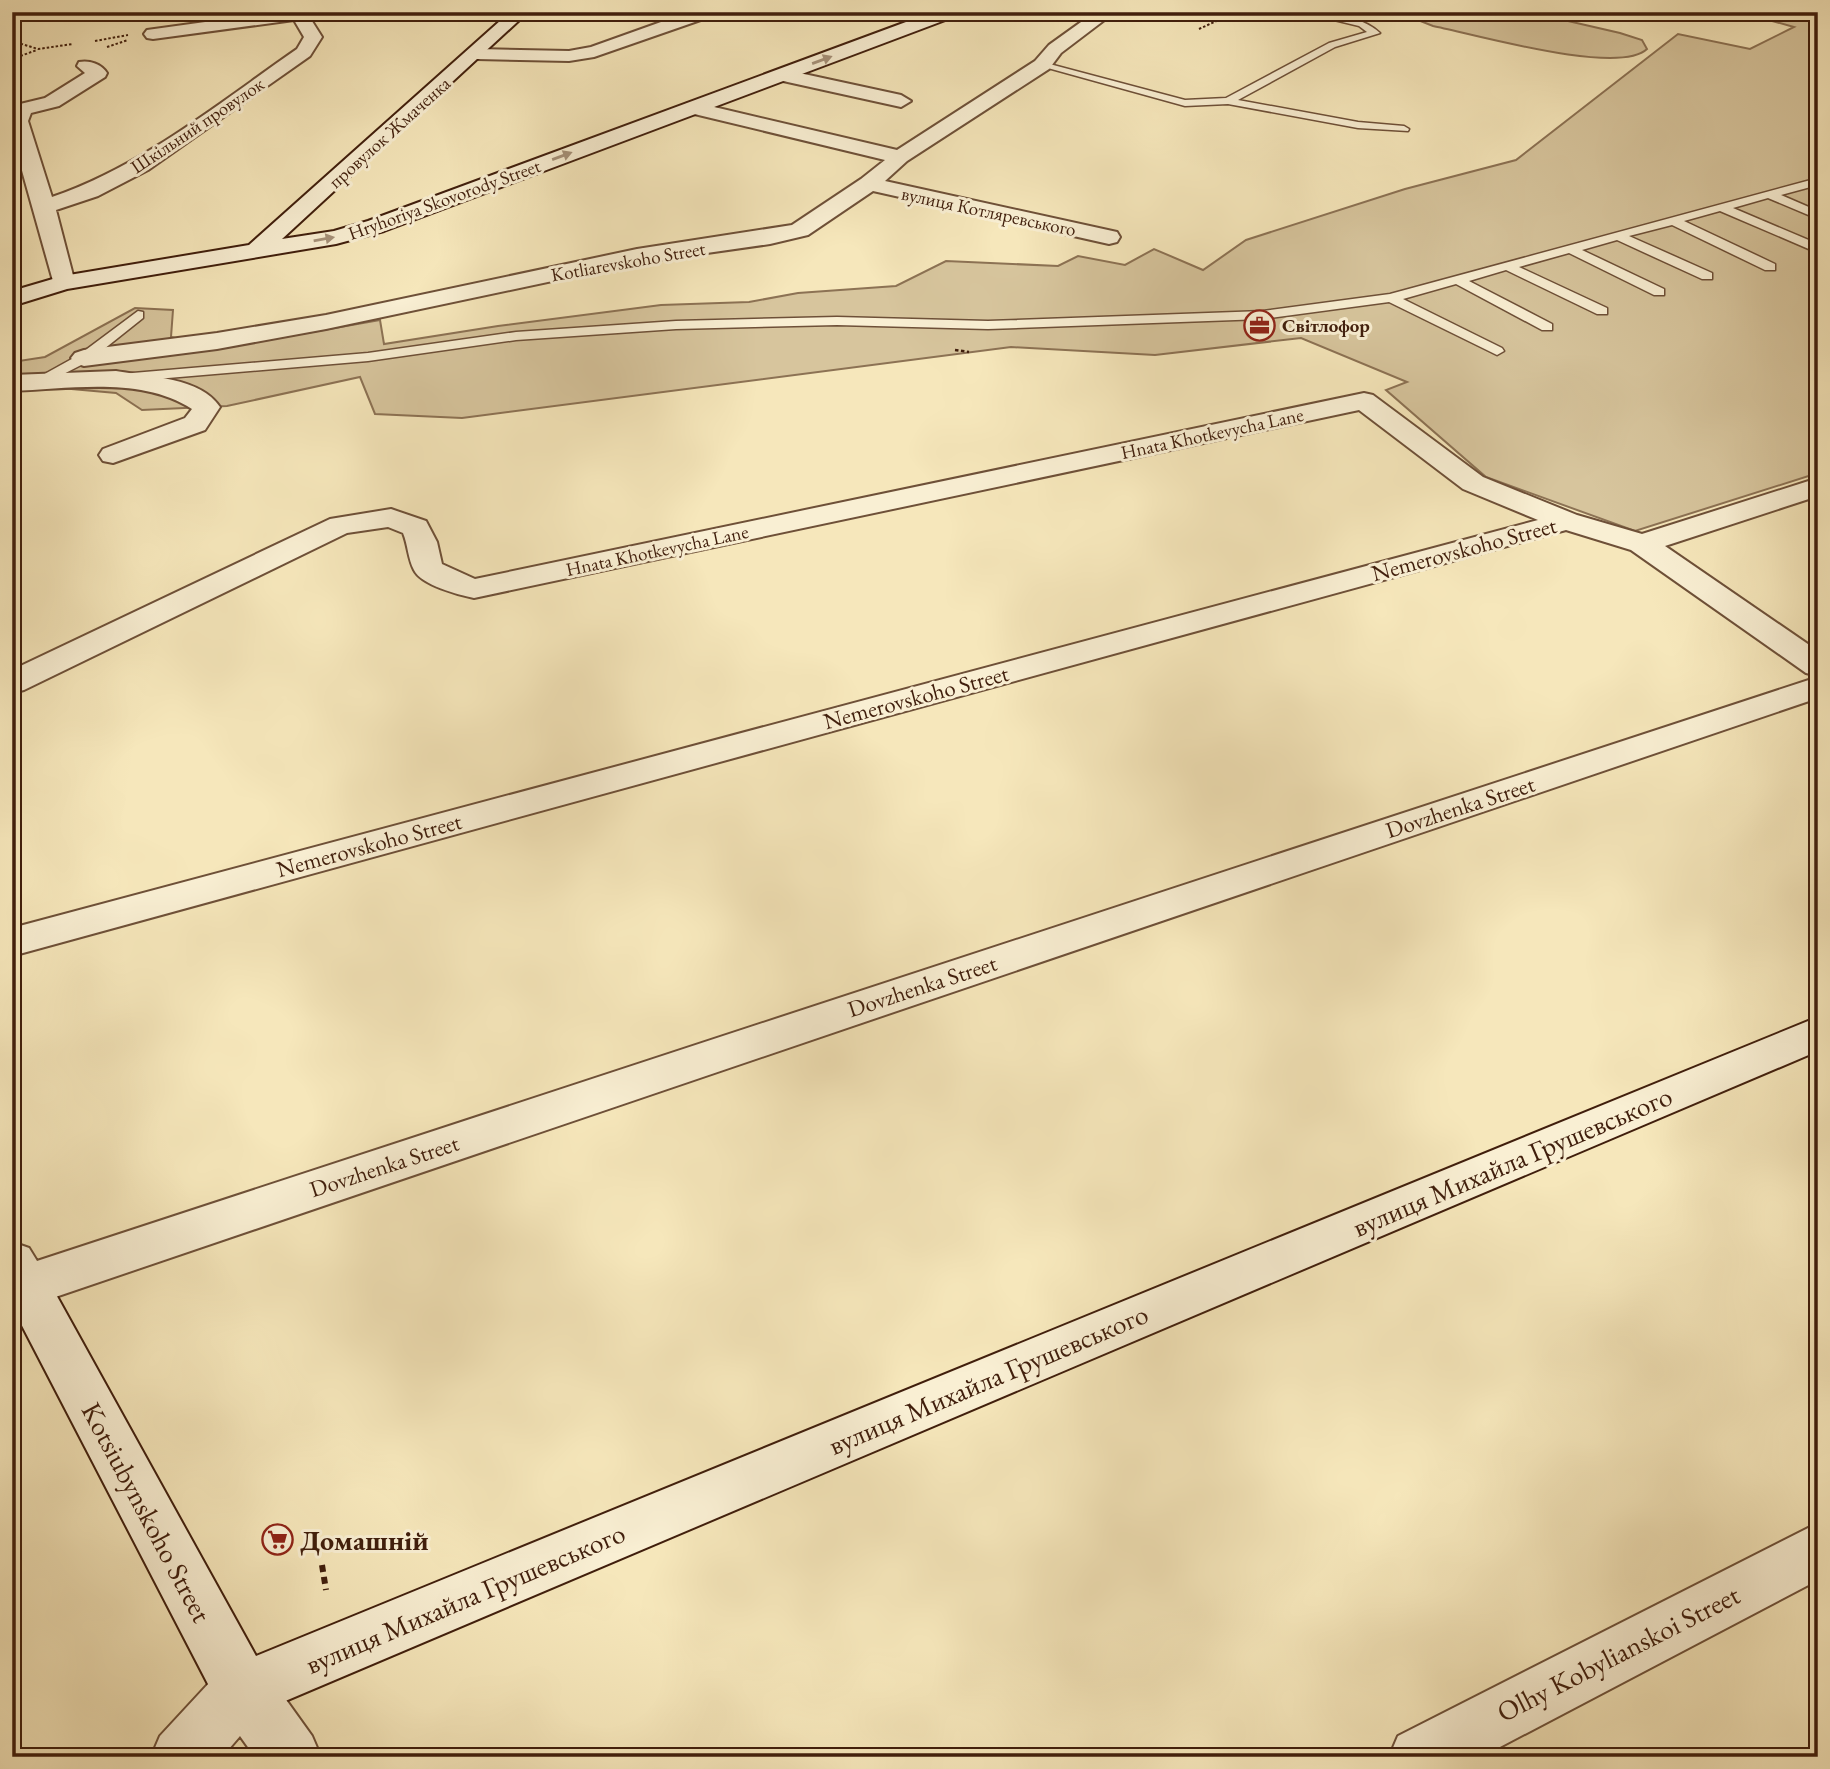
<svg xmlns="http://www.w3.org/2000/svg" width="1830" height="1769" viewBox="0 0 1830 1769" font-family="'EB Garamond',serif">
<rect width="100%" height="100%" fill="#f6e7bb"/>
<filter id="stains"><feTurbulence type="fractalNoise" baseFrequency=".00286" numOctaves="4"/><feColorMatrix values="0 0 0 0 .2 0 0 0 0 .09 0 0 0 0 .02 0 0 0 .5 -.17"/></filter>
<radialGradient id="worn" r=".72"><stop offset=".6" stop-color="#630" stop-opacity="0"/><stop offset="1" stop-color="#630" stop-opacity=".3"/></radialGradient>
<path fill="#d7c59d" stroke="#8c7254" stroke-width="2" d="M 1406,12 L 1529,12 L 1620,33 L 1642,40 L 1647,49 C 1619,76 1473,34 1433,26 L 1410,17 Z
M 1740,12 L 1818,12 L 1818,473 L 1635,531 L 1486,477 L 1386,390 L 1407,382 L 1301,338 L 1155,355 L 1011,347 L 462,418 L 375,414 L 360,377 L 227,406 L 142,410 L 116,393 L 49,387 L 12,392 L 12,362 L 45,357 L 135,308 L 173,310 L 171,337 L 222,348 L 380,320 L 384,344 L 498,326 L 661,305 L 749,302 L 798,293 L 896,286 L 946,261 L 1058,266 L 1078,256 L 1125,265 L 1154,249 L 1203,270 L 1246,240 L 1405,189 L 1516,160 L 1678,34 L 1750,49 L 1794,27 Z"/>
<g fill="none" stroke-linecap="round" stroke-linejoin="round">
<defs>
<path id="lane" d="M 1301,12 C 1326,12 1361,15 1380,33 L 1335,47 L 1238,100 L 1358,122 L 1404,126 L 1409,129 L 1408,131 L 1358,128 L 1228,104 L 1185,106 L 1037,65 L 1042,62 L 1185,100 L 1226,98 L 1329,43 L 1367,32 L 1359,26 Z
M 31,162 L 35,163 L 35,167 L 12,173 L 12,166 Z
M 1818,178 L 1818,185 L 1781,195 L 1818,211 L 1818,219 L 1768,198 L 1733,208 L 1818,244 L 1818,253 L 1720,211 L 1684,221 L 1775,264 L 1775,270 L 1765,270 L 1672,225 L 1629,236 L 1712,273 L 1712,279 L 1702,279 L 1617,240 L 1582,250 L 1664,289 L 1664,295 L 1654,295 L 1569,253 L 1519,267 L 1607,308 L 1607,314 L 1597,314 L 1506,270 L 1469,281 L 1552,324 L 1552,330 L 1542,330 L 1456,284 L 1403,299 L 1502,348 L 1504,351 L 1497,355 L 1389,302 L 1263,319 L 988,329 L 837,325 L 676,329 L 516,340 L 368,361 L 121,382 L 114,378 L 121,374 L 368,353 L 516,332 L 676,321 L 837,317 L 988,321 L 1263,311 L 1390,294 Z
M 138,311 L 143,312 L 143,318 L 89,361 L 44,384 L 39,385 L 32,381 L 79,355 Z"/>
<path id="street" d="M 277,12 L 326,12 L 324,16 L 310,18 L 322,37 L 310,56 L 148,170 L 98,196 L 56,210 L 75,283 L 71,288 L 55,288 L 12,135 L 12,111 L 16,105 L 45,98 L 85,73 L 77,66 L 79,62 C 90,60 101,64 107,73 L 105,77 L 59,106 L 31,113 L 28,121 L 52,197 C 143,166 219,103 297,49 L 304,37 L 294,20 L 153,39 L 147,38 L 144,34 L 147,30 Z
M 689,12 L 714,12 L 712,16 L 594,57 L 569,61 L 477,59 L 468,54 L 477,49 L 569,51 L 591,47 Z
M 1095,12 L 1115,12 L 1061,53 L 1049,69 L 907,161 L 885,181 L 1117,232 L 1120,237 L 1117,242 L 1109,244 L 873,191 L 808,235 L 770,244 L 637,263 L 326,329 L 217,349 L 84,366 L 75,363 L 71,358 L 75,353 L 84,350 L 217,333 L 326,315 L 637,249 L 792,225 L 861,179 L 885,160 L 686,112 L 683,108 L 686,104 L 693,102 L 897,150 L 1035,61 L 1049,45 Z
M 1714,12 L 1734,12 L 1736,14 L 1727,19 Z
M 781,69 L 901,95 L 911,101 L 901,107 L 774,79 L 772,75 Z
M 116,371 C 149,377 200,377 220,407 L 205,430 L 113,463 L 103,461 L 99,455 L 103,449 L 185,418 L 192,409 C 141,376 70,389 12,391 L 12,375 Z
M 1364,393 L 1373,395 L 1483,477 L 1577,515 L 1642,534 L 1818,478 L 1818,496 L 1665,546 L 1818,651 L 1818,676 L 1806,673 L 1631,550 L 1566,530 L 12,956 L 12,928 L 1538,520 L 1463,489 L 1359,410 L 474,598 C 459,595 421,585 414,570 C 408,559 408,545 403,533 L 388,527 L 347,533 L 24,690 L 12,693 L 12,670 L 330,519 L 391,509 L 426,521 L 437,542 L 442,564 L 475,579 Z
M 1818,677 L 1818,698 L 26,1307 L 12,1302 L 12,1242 L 29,1248 L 37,1261 Z
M 1818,1523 L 1818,1580 L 1481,1757 L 1389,1757 L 1398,1736 Z
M 243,1661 L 264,1669 L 312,1736 L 321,1757 L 255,1757 L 240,1736 L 222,1757 L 151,1757 L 160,1736 L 222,1669 Z"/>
<path id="secondary" d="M 510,12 L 528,12 L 282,239 L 334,231 L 368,221 L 933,12 L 958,12 L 956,16 L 384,231 L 336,244 L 67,289 L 12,306 L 12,291 L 63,276 L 249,245 Z
M 1818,1017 L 1818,1051 L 243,1719 L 222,1711 L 17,1316 L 12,1317 L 12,1270 L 26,1265 L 43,1271 L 256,1656 Z"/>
</defs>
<use href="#lane" stroke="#6e5038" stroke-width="3"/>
<use href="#street" stroke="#6e5038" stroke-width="4"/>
<use href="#secondary" stroke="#401e0c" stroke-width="4"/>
<path stroke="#401e0c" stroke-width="2" stroke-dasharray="2.5 2" stroke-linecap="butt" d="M 1199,29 L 1236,12
M 12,41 L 38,49 L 73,44
M 95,41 L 128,35
M 107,47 L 128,40
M 12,59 L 37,50"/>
<path stroke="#401e0c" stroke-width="2.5" stroke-dasharray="3.5 2.5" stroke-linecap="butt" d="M 955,350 L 969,352"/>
<path stroke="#401e0c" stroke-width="6" stroke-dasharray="7 5" stroke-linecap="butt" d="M 322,1565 L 326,1590"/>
<use href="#lane" fill="#f9efd3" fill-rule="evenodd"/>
<use href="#street" fill="#f9efd3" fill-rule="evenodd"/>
<use href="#secondary" fill="#f9efd3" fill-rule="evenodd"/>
</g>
<defs><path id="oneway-solid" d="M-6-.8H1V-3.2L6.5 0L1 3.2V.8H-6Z" transform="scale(1.75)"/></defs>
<g fill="#a69179">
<use href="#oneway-solid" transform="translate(822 60) rotate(-20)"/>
<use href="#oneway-solid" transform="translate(562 156) rotate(-20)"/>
<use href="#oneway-solid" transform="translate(324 239) rotate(-10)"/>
</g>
<defs>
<symbol id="office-ring" viewBox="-11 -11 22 22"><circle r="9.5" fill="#f9efd3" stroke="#8f2418" stroke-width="1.5"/><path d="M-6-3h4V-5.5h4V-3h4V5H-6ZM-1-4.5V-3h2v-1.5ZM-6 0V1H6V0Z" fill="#8f2418"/></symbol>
<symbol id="supermarket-ring" viewBox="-11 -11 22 22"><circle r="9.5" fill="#f9efd3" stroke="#8f2418" stroke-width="1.5"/><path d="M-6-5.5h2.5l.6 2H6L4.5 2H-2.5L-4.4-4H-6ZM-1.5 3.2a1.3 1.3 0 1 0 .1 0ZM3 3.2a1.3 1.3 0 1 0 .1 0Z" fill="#8f2418"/></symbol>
</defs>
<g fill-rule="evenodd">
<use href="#office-ring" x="1242" y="308" width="35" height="35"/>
<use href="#supermarket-ring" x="260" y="1522" width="35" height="35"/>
</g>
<g text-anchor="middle" stroke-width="6" stroke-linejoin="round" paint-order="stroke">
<g font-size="19" fill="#401e0c" stroke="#f9efd3">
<text transform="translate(197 125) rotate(-34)" y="7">Шкільний провулок</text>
<text transform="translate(389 132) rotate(-42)" y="7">провулок Жмаченка</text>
<text transform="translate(444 199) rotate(-20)" y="7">Hryhoriya Skovorody Street</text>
<text transform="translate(989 211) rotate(12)" y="7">вулиця Котляревського</text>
<text transform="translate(628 261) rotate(-10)" y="7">Kotliarevskoho Street</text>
<text transform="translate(1212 433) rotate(-12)" y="7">Hnata Khotkevycha Lane</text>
<text transform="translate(657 550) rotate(-12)" y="7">Hnata Khotkevycha Lane</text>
</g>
<g font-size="19" font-weight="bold" fill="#401e0c" stroke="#f9efd3" text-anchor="start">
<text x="1282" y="332">Світлофор</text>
</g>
<g font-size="23" fill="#401e0c" stroke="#f9efd3">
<text transform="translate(1464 549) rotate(-15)" y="8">Nemerovskoho Street</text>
<text transform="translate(916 697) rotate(-15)" y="8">Nemerovskoho Street</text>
<text transform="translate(1460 807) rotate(-18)" y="8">Dovzhenka Street</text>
<text transform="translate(369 845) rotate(-15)" y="8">Nemerovskoho Street</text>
<text transform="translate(922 986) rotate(-18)" y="8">Dovzhenka Street</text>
<text transform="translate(384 1166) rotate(-18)" y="8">Dovzhenka Street</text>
</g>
<g font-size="28" fill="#401e0c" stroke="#f9efd3">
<text transform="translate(1512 1161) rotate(-23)" y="10">вулиця Михайла Грушевського</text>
<text transform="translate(988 1379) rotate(-23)" y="10">вулиця Михайла Грушевського</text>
<text transform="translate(147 1512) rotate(62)" y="10">Kotsiubynskoho Street</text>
<text transform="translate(465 1598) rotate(-23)" y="10">вулиця Михайла Грушевського</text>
<text transform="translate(1618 1653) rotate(-27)" y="10">Olhy Kobylianskoi Street</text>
</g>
<g font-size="28" font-weight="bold" fill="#401e0c" stroke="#f9efd3" text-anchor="start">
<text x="300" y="1550">Домашній</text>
</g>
</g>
<rect width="1830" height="1769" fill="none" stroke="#f6e7bb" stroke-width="42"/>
<rect x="14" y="14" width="1802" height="1741" fill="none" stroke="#401e0c" stroke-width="3.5"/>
<rect x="21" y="21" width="1788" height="1727" fill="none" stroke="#401e0c" stroke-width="2"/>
<rect width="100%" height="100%" filter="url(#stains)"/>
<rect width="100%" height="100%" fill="url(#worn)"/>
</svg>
